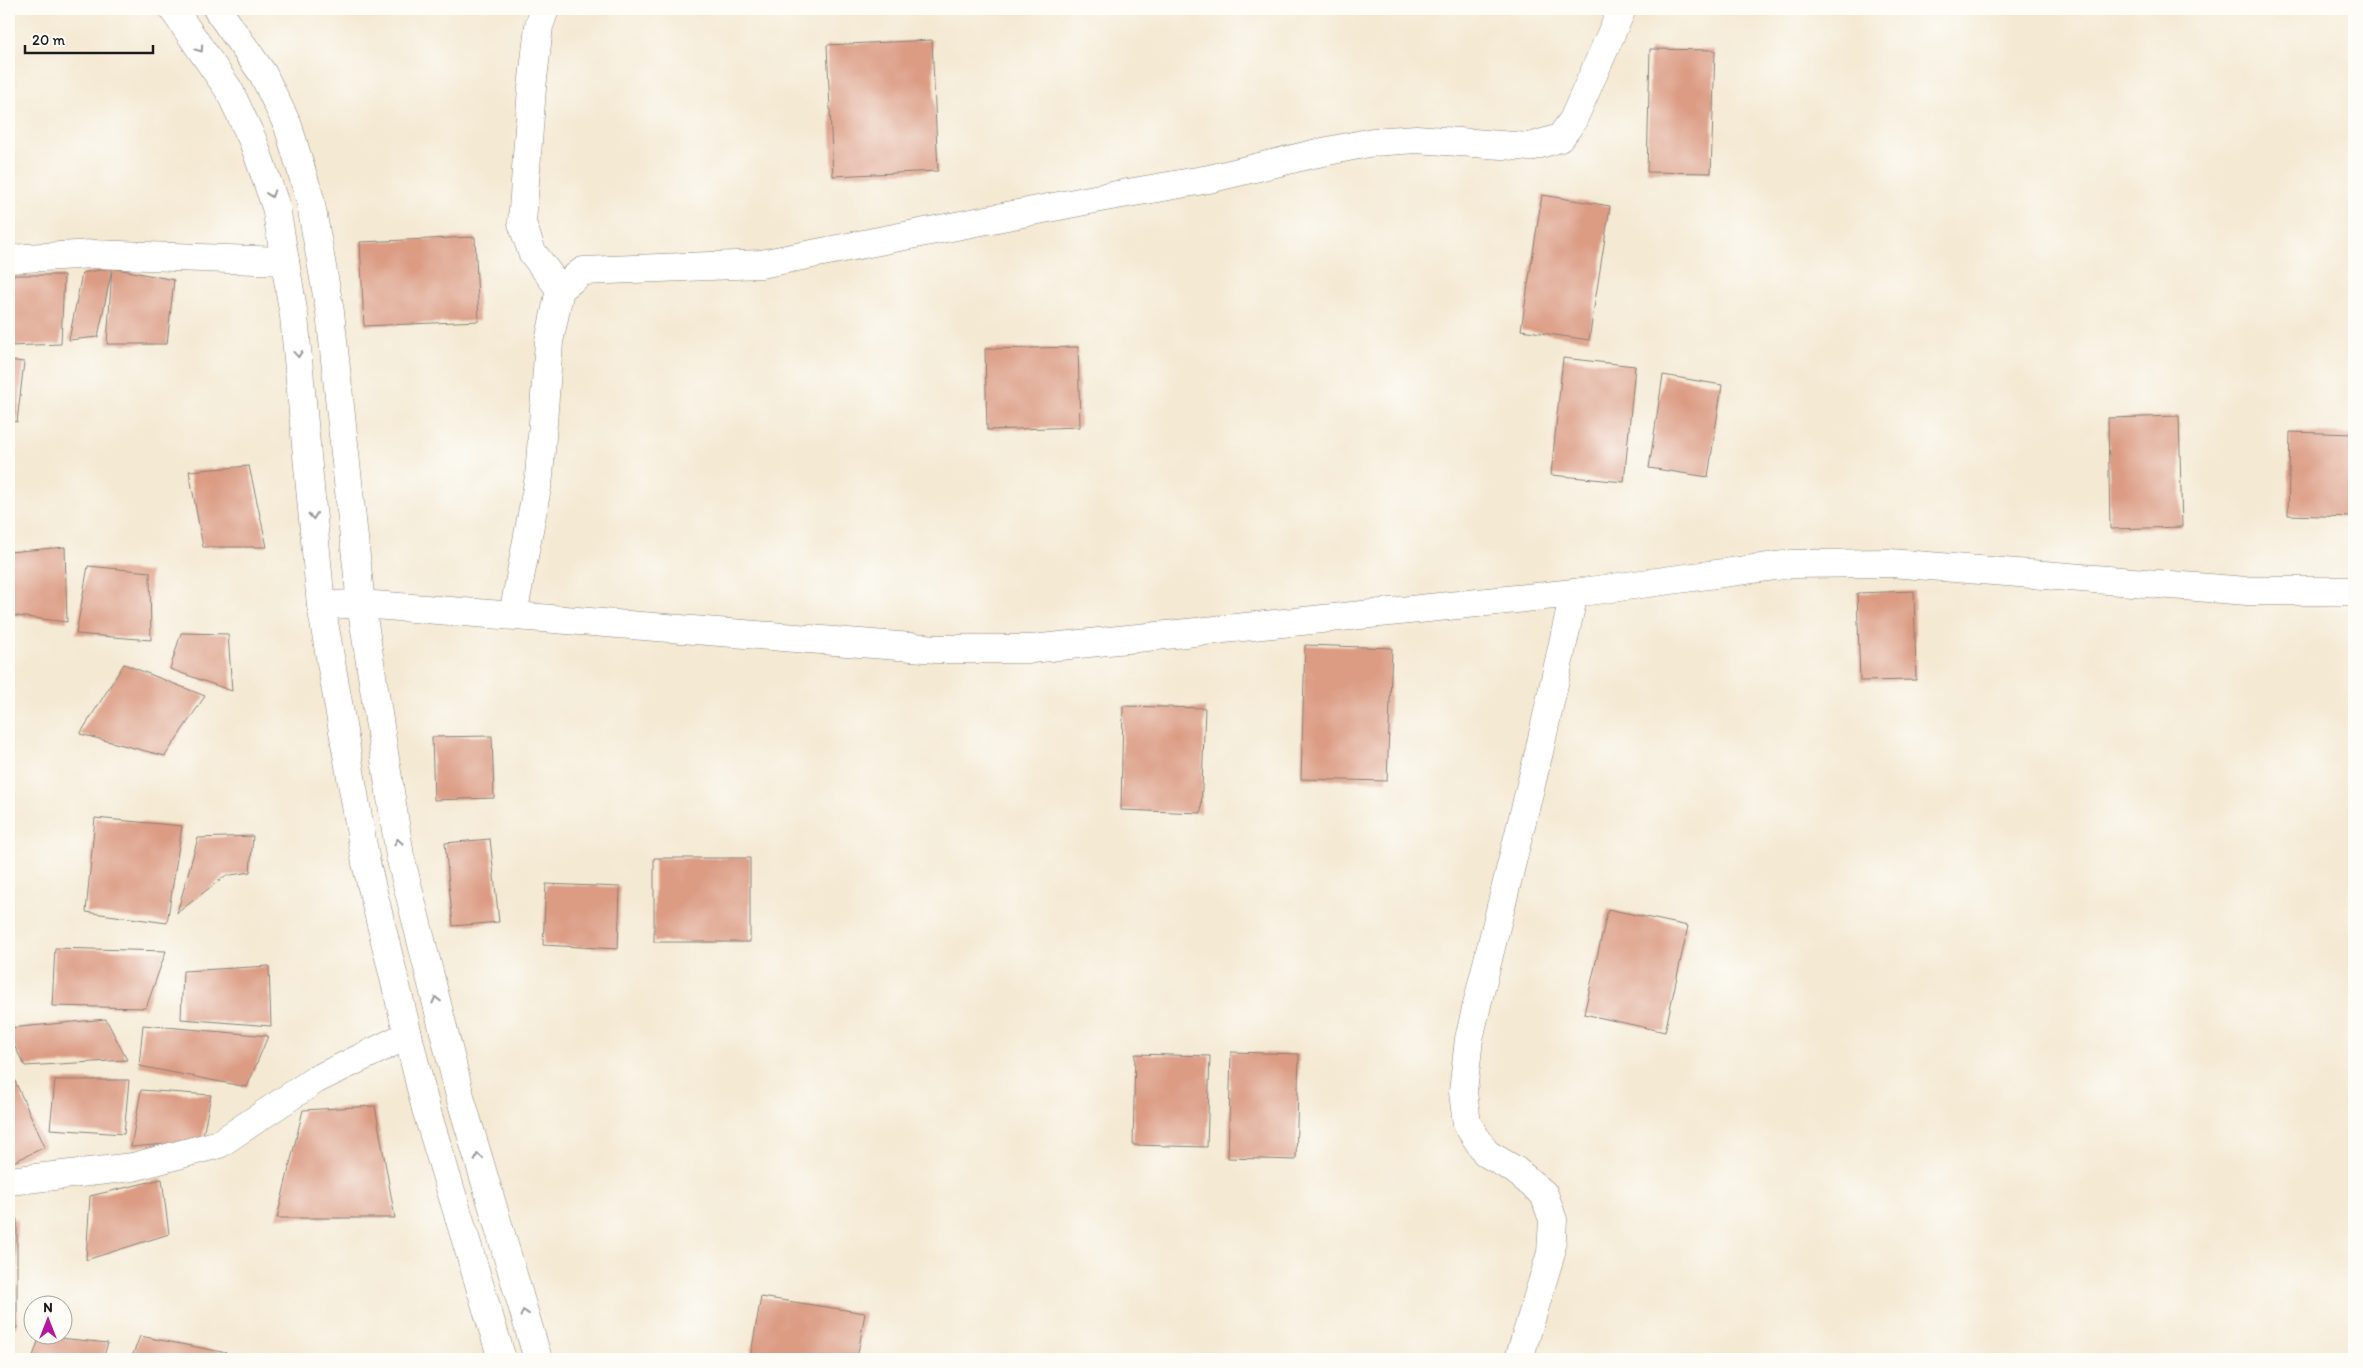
<svg xmlns="http://www.w3.org/2000/svg" width="2363" height="1368" viewBox="0 0 2363 1368" font-family="Itim,sans-serif">
<rect width="100%" height="100%" fill="#fdfcf7"/>
<filter id="ink" filterUnits="userSpaceOnUse"><feTurbulence type="fractalNoise" baseFrequency=".02" numOctaves="2"/><feDisplacementMap in="SourceGraphic" scale="10" xChannelSelector="R" yChannelSelector="G"/><feConvolveMatrix kernelMatrix="1 2 1 2 8 2 1 2 1" color-interpolation-filters="sRGB"/></filter>
<filter id="wash" filterUnits="userSpaceOnUse"><feTurbulence type="fractalNoise" baseFrequency=".0096" numOctaves="4" result="noise"/><feDisplacementMap in="SourceGraphic" scale="20" xChannelSelector="R" yChannelSelector="G"/><feGaussianBlur stdDeviation="1.12" result="paint"/><feColorMatrix in="noise" values="0 0 0 0 0 0 0 0 0 0 0 0 0 0 0 0 0 1.4 0 .05"/><feComposite in="paint" operator="in"/></filter>
<g filter="url(#wash)">
<rect width="100%" height="100%" fill="#f4e9d3"/>
<g id="blocks">
<path fill="#dc9c84" d="M 932,40 L 938,171 L 833,176 L 827,45 Z
M 1650,49 L 1715,50 L 1711,173 L 1647,172 Z
M 1542,195 L 1610,206 L 1589,340 L 1521,330 Z
M 475,237 L 479,321 L 364,326 L 360,242 Z
M 112,268 L 98,337 L 69,340 L 82,273 Z
M 112,268 L 174,280 L 167,344 L 107,344 Z
M 9,275 L 64,275 L 61,344 L 9,346 Z
M 1078,347 L 1080,427 L 987,430 L 985,349 Z
M 1563,358 L 1635,366 L 1624,482 L 1551,475 Z
M 9,360 L 24,362 L 17,422 L 9,420 Z
M 1663,375 L 1722,385 L 1708,477 L 1649,468 Z
M 2179,416 L 2182,527 L 2110,529 L 2108,418 Z
M 2290,432 L 2354,434 L 2354,517 L 2288,515 Z
M 249,466 L 267,547 L 203,547 L 189,471 Z
M 65,547 L 67,622 L 9,615 L 9,552 Z
M 88,566 L 150,572 L 151,640 L 76,634 Z
M 1914,591 L 1916,680 L 1860,681 L 1857,593 Z
M 181,633 L 228,634 L 232,691 L 170,669 Z
M 1305,645 L 1392,648 L 1387,781 L 1301,779 Z
M 124,664 L 205,696 L 165,756 L 80,734 Z
M 1123,706 L 1205,708 L 1201,813 L 1121,810 Z
M 492,736 L 494,798 L 434,800 L 432,737 Z
M 95,818 L 182,826 L 167,923 L 86,912 Z
M 253,836 L 250,872 L 225,876 L 177,913 L 198,838 Z
M 490,839 L 499,922 L 453,926 L 445,843 Z
M 654,858 L 750,858 L 750,942 L 654,942 Z
M 546,884 L 620,887 L 618,949 L 543,945 Z
M 1608,909 L 1688,926 L 1665,1032 L 1584,1014 Z
M 55,948 L 166,951 L 146,1008 L 52,1006 Z
M 269,966 L 271,1026 L 181,1019 L 183,971 Z
M 106,1019 L 127,1060 L 25,1066 L 9,1036 L 9,1028 Z
M 143,1025 L 268,1036 L 247,1087 L 139,1066 Z
M 1231,1052 L 1299,1054 L 1296,1160 L 1228,1158 Z
M 1135,1054 L 1210,1056 L 1207,1147 L 1133,1145 Z
M 9,1068 L 45,1147 L 9,1164 Z
M 55,1080 L 129,1080 L 124,1134 L 50,1129 Z
M 141,1090 L 211,1095 L 202,1141 L 131,1147 Z
M 375,1106 L 395,1218 L 277,1218 L 303,1110 Z
M 162,1179 L 169,1234 L 86,1260 L 90,1196 Z
M 17,1219 L 17,1328 L 9,1330 L 9,1220 Z
M 761,1297 L 865,1313 L 857,1359 L 750,1359 Z
M 40,1336 L 108,1343 L 103,1359 L 32,1359 Z
M 140,1336 L 227,1353 L 226,1359 L 131,1359 Z"/>
</g>
</g>
<g filter="url(#ink)">
<use href="#blocks" fill-opacity="0" stroke="#888278" stroke-width="1"/>
<g fill="none" stroke-linecap="round" stroke-linejoin="round">
<defs>
<path id="street" d="M 545,9 L 539,26 L 532,88 L 522,223 L 532,252 L 560,289
M 9,259 L 93,254 L 285,261
M 513,615 L 539,477 L 549,342 L 560,289 L 583,271 L 761,264 L 1105,197 L 1209,179 L 1313,154 L 1373,142 L 1416,139 L 1530,147 L 1560,138 L 1573,120 L 1622,9
M 9,1181 L 133,1167 L 219,1144 L 315,1080 L 408,1035
M 1519,1359 L 1551,1253 L 1553,1220 L 1544,1194 L 1515,1170 L 1486,1153 L 1467,1124 L 1463,1092 L 1469,1039 L 1480,992 L 1539,752 L 1574,593"/>
<path id="secondary" d="M 321,605 L 361,604 L 937,649 L 1031,649 L 1574,593 L 1791,564 L 1890,563 L 2247,591 L 2354,591"/>
<path id="primary" d="M 173,9 L 229,90 L 253,141 L 276,207 L 294,316 L 321,605 L 366,863 L 426,1109 L 502,1359
M 217,9 L 263,74 L 288,126 L 310,199 L 330,312 L 361,604 L 400,856 L 461,1100 L 538,1359"/>
</defs>
<use href="#street" stroke="#888278" stroke-width="29"/>
<use href="#secondary" stroke="#888278" stroke-width="29"/>
<use href="#primary" stroke="#888278" stroke-width="29"/>
<use href="#street" stroke="#fff" stroke-width="28"/>
<use href="#secondary" stroke="#fff" stroke-width="28"/>
<use href="#primary" stroke="#fff" stroke-width="28"/>
</g>
<defs><path id="oneway-chevron" d="M-2-3.5L2.5 0L-2 3.5" fill="none" stroke-width="1.6" stroke-linecap="round" stroke-linejoin="round" transform="scale(1.25)"/></defs>
<g stroke="#999">
<use href="#oneway-chevron" transform="translate(200 49) rotate(55)"/>
<use href="#oneway-chevron" transform="translate(271 194) rotate(71)"/>
<use href="#oneway-chevron" transform="translate(298 354) rotate(85)"/>
<use href="#oneway-chevron" transform="translate(313 516) rotate(85)"/>
<use href="#oneway-chevron" transform="translate(398 842) rotate(-99)"/>
<use href="#oneway-chevron" transform="translate(436 1000) rotate(-104)"/>
<use href="#oneway-chevron" transform="translate(478 1157) rotate(-107)"/>
<use href="#oneway-chevron" transform="translate(524 1313) rotate(-107)"/>
</g>
</g>
<rect width="2363" height="1368" fill="none" stroke="#fdfcf7" stroke-width="30"/>
<g transform="translate(48 1320)"><circle r="24" fill="#fdfcf7" stroke="#a3a29f"/>
<path d="M0-4L9 19L0 12L-9 19Z" fill="#b5179e"/>
<text y="-8" font-size="14" font-weight="bold" text-anchor="middle" fill="#1c1c1c">N</text>
</g>
<path d="M25 45v8h128v-8" fill="none" stroke="#1c1c1c" stroke-width="2.5"/>
<text x="32" y="45" font-size="15" fill="#1c1c1c" stroke="#fdfcf7" stroke-width="4" paint-order="stroke">20 m</text>
</svg>
